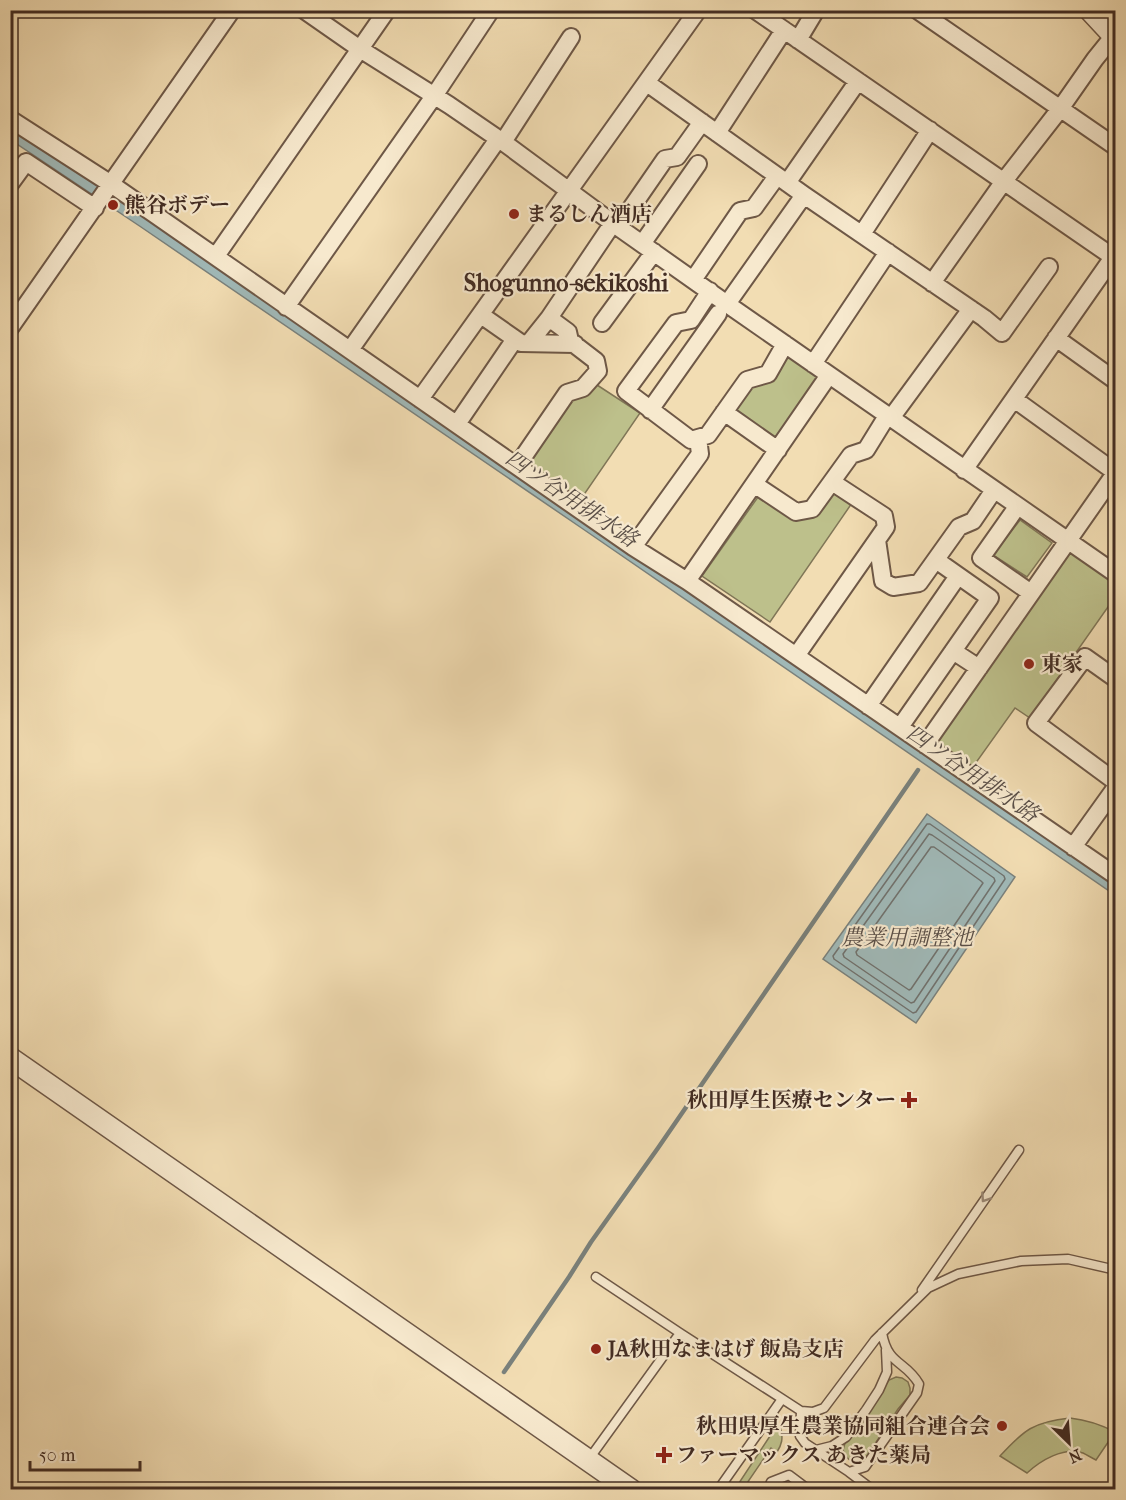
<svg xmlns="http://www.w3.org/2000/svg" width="1126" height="1500" viewBox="0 0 1126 1500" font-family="'IM FELL French Canon','Noto Serif JP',serif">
<rect width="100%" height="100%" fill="#f2ddb3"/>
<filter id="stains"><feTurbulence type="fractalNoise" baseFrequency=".00333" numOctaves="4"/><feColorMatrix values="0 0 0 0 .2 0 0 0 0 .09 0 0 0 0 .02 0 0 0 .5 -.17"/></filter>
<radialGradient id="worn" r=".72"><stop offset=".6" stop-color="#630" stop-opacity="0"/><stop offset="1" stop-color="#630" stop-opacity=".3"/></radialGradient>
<path fill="#bdc08b" stroke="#807657" stroke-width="1.5" d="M 787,354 L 820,377 L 777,440 L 734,412 L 751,386 Z
M 594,383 L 640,413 L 581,499 L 527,462 L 572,399 Z
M 834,492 L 852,503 L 770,622 L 702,576 L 758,497 L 793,520 L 817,514 Z
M 1020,520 L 1052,543 L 1027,577 L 993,555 Z
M 1071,551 L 1115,582 L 1115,597 L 1030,718 L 1015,708 L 970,771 L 934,745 Z
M 896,1377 L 902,1378 L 908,1382 L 910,1388 L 910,1395 L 898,1409 L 865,1459 C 854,1465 847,1461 843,1450 L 845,1443 L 889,1380 Z
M 1070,1418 C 1087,1420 1100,1424 1115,1432 L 1096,1460 C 1092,1458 1087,1455 1083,1453 C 1064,1446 1040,1461 1027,1473 L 1000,1456 C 1024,1430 1033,1422 1070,1418 Z
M 776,1429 L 781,1429 C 783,1439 782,1444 777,1452 L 771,1448 L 743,1489 L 735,1489 L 770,1436 Z"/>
<path fill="#a0b9b8" stroke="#7a817c" stroke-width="1.5" d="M 10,127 L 114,193 L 927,752 L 1115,884 L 1115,895 L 583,529 L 141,227 L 11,140 Z
M 927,814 L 1015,877 L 916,1023 L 823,959 Z"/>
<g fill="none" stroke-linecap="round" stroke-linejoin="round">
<path stroke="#71726e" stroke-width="1.5" d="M 927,824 L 930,824 L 1004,876 L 1005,879 L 916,1012 L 913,1013 L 834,959 L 833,956 Z
M 929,834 L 932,835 L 994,878 L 995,881 L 914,1002 L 911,1003 L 844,957 L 843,954 Z
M 931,847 L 934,847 L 981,881 L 983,883 L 911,989 L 909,990 L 857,955 L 856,952 Z"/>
<path stroke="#7a817c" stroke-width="4.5" d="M 504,1372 L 569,1277 L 591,1242 L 658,1148 L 918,770"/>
<defs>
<path id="service" d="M 596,1277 L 680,1333 L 801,1411 L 813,1412 L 824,1408 L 875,1340 L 928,1288 L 958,1274 L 1021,1261 L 1068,1259 L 1116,1270
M 922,1290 L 1019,1150
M 801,1411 L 800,1436 L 805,1443 L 849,1472 L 865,1467 L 917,1393 L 919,1384 C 905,1360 888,1366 882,1333
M 816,1450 L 832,1446 L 846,1437 L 866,1410 L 879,1390 L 887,1372 L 886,1350
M 589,1459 L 680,1333
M 849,1472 L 873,1490
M 718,1490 L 782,1399
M 768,1490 L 771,1482 L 789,1475 L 809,1490"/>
<path id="minor" d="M 304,10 L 360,49 L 449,105 L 503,142 L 618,227 L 727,304
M 755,10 L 1116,259
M 917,10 L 1116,147
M 798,40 L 816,10
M 647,83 L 804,195 L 984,318 L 1002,333 L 1049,267
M 10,119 L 111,184 L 633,547 L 687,581 L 1116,876
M 717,133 L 784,30
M 503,142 L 571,37
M 787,183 L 858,81
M 10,184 L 26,162 L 95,208
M 804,195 L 727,304 L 1116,574
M 618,227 L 665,159 L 677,157 L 702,122
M 862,234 L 930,130
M 642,244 L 698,164
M 216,256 L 387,10
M 693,280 L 740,211 L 754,208 L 777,176
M 932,283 L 1004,181 L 1060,109 L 1095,59 L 1116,33
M 710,291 L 691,320 L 676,323 L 626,391 L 691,440 L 708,435 L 747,380 L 768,374 L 785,344
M 286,307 L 434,96 L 491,10
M 481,315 L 521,343 L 575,344
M 602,323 L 654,252
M 10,328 L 232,10
M 1056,338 L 1116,381
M 529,343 L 549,318
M 350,350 L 498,139
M 813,364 L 888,252
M 420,399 L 698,10
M 1014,399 L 1115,472
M 650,410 L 718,314
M 724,412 L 778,450
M 891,418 L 971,309
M 457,424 L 515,339
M 517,466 L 567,393 L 583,388 L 598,371 L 596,361 L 570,341 L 568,332 L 549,318 L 613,223
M 964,470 L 1116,253
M 754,484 L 796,512 L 812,509 L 851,455 L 866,450 L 887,416
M 1017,507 L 981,558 L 1031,593
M 877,540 L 883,581 L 893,587 L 919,583 L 959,527 L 973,521 L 994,490
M 633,547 L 700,454 L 698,438
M 687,581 L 829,375
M 953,651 L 979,668
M 796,656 L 886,527 L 884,516 L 832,482
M 1116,679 L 1085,657 L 1036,723 L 1116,782
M 868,706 L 958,576
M 900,727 L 990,598 L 936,560
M 925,745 L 1116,472
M 1073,847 L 1116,787"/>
<path id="tertiary" d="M 1090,10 L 1116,38
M 10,1058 C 218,1201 423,1347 631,1490"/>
</defs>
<use href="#service" stroke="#6e5847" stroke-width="11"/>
<use href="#minor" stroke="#6e5847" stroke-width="20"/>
<use href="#tertiary" stroke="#6e5847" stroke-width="24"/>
<use href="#service" stroke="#f7e9ce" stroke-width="8"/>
<use href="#minor" stroke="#f7e9ce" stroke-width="16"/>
<use href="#tertiary" stroke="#f7e9ce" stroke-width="21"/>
</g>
<defs><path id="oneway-chevron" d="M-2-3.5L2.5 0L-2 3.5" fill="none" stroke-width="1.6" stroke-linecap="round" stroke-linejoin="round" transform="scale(1.5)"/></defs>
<use stroke="#9c8a78" href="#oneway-chevron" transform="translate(985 1198) rotate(124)"/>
<g fill="#8f2418" stroke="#f7e9ce" stroke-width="2">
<circle cx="113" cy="205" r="6"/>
<circle cx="514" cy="214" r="6"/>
<circle cx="1029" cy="664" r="6"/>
<path d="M906 1091h6v6h6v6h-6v6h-6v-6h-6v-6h6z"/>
<circle cx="596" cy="1349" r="6"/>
<circle cx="1002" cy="1426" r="6"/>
<path d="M661 1446h6v6h6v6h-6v6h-6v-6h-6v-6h6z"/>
</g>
<g text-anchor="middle" stroke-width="4.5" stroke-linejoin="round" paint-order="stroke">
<g font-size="21" font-weight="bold" fill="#422c23" stroke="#f7e9ce" text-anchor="start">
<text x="125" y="212">熊谷ボデー</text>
<text x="526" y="221">まるしん酒店</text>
<text x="1041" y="671">東家</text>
<text x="896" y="1107" text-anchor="end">秋田厚生医療センター</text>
<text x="608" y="1356">JA秋田なまはげ 飯島支店</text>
<text x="990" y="1433" text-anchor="end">秋田県厚生農業協同組合連合会</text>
<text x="676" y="1462">ファーマックス あきた薬局</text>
</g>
<g font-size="22" font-style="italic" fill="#5a4f48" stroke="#f7e9ce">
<text transform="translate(572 498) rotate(34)" y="8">四ツ谷用排水路</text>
<text transform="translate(973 773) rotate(34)" y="8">四ツ谷用排水路</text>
<text x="907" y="945">農業用調整池</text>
</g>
<g font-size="24" font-weight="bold" fill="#422c23" stroke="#f7e9ce">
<text x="566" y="291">Shogunno-sekikoshi</text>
</g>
</g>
<rect width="1126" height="1500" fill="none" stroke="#f2ddb3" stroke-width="36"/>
<rect x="12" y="12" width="1102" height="1476" fill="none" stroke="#422c23" stroke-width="3"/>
<rect x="18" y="18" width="1090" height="1464" fill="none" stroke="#422c23" stroke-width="1.5"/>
<g transform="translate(1069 1443) rotate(155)" stroke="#f7e9ce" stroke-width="4.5" paint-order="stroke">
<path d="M0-4.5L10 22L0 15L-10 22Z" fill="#422c23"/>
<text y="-9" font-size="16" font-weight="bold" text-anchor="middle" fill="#422c23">N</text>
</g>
<path d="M30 1461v9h110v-9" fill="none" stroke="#422c23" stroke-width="3"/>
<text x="39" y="1461" font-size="18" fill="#422c23" stroke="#f7e9ce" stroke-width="4.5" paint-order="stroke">50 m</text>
<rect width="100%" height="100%" filter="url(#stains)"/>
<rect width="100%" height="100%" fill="url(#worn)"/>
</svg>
